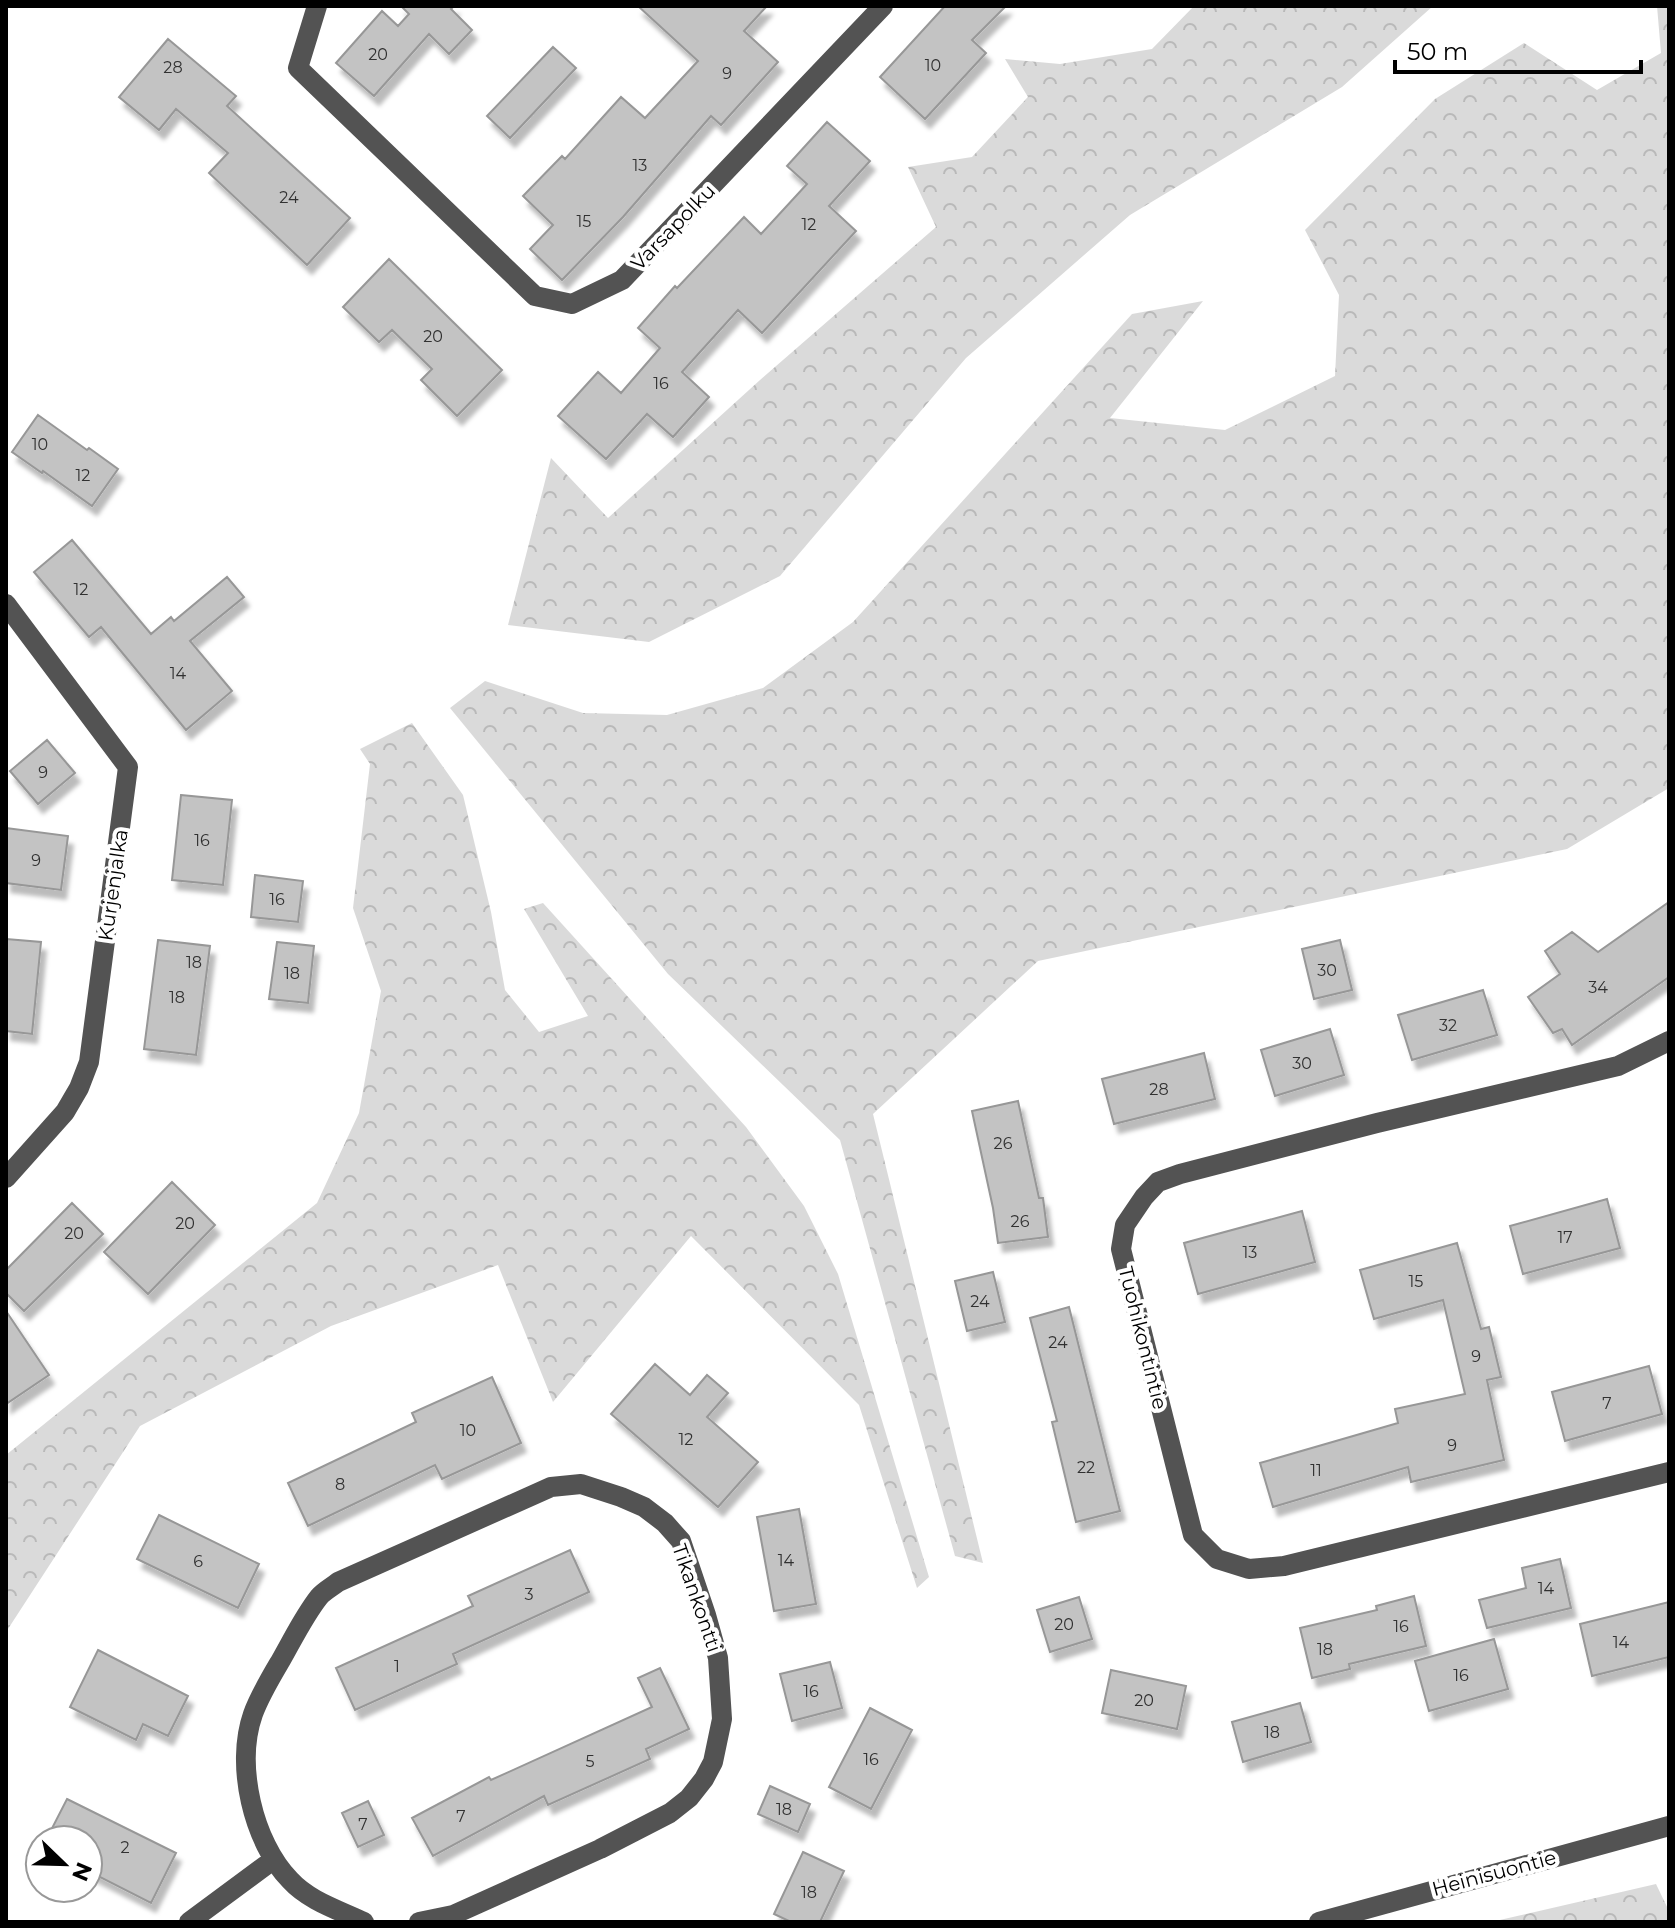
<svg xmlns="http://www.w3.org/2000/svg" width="1675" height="1928" viewBox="0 0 1675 1928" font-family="Montserrat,sans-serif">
<defs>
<pattern id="forest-crowns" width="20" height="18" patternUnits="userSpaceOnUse" patternTransform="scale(2)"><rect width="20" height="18" fill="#dadada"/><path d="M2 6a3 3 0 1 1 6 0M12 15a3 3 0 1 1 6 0" fill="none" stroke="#b9b9b9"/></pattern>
<filter id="shadow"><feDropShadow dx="5" dy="9" stdDeviation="2" flood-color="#0004"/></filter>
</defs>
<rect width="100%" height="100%" fill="#fff"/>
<path fill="url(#forest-crowns)" d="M 1194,6 L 1433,6 L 1342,87 L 1130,215 L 966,358 L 780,576 L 649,642 L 508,625 L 551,458 L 608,518 L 760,380 L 936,227 L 908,167 L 972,157 L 1028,97 L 1005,59 L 1060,64 L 1152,49 Z
M 1657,6 L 1669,6 L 1669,788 L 1567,849 L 1038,961 L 873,1114 L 983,1563 L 955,1556 L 840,1140 L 668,974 L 450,708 L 485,681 L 583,713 L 667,715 L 763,688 L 853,622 L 1132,314 L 1203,301 L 1110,418 L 1225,430 L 1335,376 L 1339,295 L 1305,230 L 1435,99 L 1524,43 L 1597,90 L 1661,53 Z
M 412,723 L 463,795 L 491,912 L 505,990 L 539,1032 L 588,1016 L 524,909 L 543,903 L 746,1127 L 804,1206 L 838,1274 L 929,1577 L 917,1588 L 859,1405 L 691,1236 L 553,1402 L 498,1265 L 331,1326 L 140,1426 L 6,1632 L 6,1455 L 317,1203 L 359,1113 L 381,991 L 353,908 L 370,764 L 360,749 Z
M 1656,1884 L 1669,1911 L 1669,1922 L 1491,1922 Z"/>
<path fill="#c3c3c3" stroke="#979797" stroke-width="2" filter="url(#shadow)" d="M 401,6 L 454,6 L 451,9 L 472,30 L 449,54 L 429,34 L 374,96 L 336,63 L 382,11 L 398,26 L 409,14 Z
M 638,6 L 767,6 L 744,31 L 778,62 L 721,125 L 711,116 L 623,217 L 562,280 L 530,249 L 553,225 L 523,196 L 562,156 L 565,159 L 621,97 L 645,118 L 698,61 Z
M 945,6 L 1006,6 L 972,40 L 986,53 L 925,119 L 880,77 Z
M 168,39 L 236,96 L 227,106 L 350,218 L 307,265 L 209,173 L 228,153 L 176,109 L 159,130 L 119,97 Z
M 553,47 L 576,68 L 510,138 L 487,116 Z
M 827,122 L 870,161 L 829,206 L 856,231 L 762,333 L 738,310 L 682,372 L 709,397 L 673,437 L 647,414 L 606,459 L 558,416 L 598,372 L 621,393 L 660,348 L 638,328 L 675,286 L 677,288 L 744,217 L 761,234 L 807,184 L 787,166 Z
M 389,259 L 502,370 L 457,416 L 421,380 L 432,369 L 392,330 L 379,342 L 343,307 Z
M 38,415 L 87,450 L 89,448 L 118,469 L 92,506 L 43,471 L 42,473 L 12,452 Z
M 72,540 L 151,634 L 171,617 L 174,621 L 227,577 L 244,597 L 190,641 L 232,691 L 186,730 L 101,627 L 89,637 L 34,572 Z
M 47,740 L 75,773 L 38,804 L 10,771 Z
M 181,795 L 232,800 L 223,885 L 172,880 Z
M 6,828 L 68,836 L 61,890 L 6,883 Z
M 255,875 L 303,881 L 298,922 L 251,917 Z
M 1669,902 L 1669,977 L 1572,1045 L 1562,1029 L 1553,1033 L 1528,997 L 1560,974 L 1545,951 L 1572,932 L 1598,952 Z
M 6,939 L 41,942 L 32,1034 L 6,1031 Z
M 158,940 L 210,946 L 196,1055 L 144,1049 Z
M 1340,940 L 1352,990 L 1314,999 L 1302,949 Z
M 277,942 L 314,946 L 308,1003 L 269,999 Z
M 1483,990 L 1497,1035 L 1412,1060 L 1398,1015 Z
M 1330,1029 L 1344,1075 L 1275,1096 L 1261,1050 Z
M 1204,1053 L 1215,1099 L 1114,1124 L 1102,1079 Z
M 1018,1101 L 1039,1198 L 1043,1198 L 1048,1237 L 998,1243 L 993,1208 L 972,1111 Z
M 172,1182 L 215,1225 L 148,1294 L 104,1252 Z
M 1607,1199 L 1620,1248 L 1523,1274 L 1510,1226 Z
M 72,1203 L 103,1234 L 24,1311 L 6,1293 L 6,1270 Z
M 1302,1211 L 1315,1262 L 1198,1294 L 1184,1243 Z
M 1457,1243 L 1481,1329 L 1489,1327 L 1501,1377 L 1487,1380 L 1504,1460 L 1411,1482 L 1408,1467 L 1273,1507 L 1260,1463 L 1398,1423 L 1395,1409 L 1465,1394 L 1443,1300 L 1374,1319 L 1360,1270 Z
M 993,1272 L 1005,1322 L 967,1331 L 955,1281 Z
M 1069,1307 L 1120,1511 L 1076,1522 L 1052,1422 L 1057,1421 L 1030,1318 Z
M 6,1311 L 49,1375 L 6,1404 Z
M 655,1364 L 690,1395 L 707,1375 L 728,1393 L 707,1417 L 758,1462 L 718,1507 L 611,1414 Z
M 1649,1366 L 1662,1414 L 1565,1441 L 1552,1392 Z
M 492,1377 L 521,1443 L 442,1479 L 435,1465 L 308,1526 L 288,1483 L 416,1422 L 412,1413 Z
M 799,1509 L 816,1604 L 774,1611 L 757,1517 Z
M 159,1515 L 259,1564 L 238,1608 L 137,1559 Z
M 570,1550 L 589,1592 L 453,1654 L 457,1664 L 355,1710 L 336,1668 L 473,1606 L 468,1596 Z
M 1560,1559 L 1571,1608 L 1487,1628 L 1479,1600 L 1526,1588 L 1522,1568 Z
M 1414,1596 L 1426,1646 L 1349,1664 L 1350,1669 L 1312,1678 L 1300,1628 L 1377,1610 L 1376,1606 Z
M 1079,1597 L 1092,1639 L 1050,1652 L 1037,1610 Z
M 1669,1602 L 1669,1657 L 1592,1676 L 1580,1624 Z
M 1494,1639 L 1508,1689 L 1429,1711 L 1415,1661 Z
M 98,1650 L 188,1696 L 168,1736 L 143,1724 L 136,1740 L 70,1707 Z
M 830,1662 L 842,1708 L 792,1721 L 780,1674 Z
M 660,1668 L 689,1729 L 646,1749 L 650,1759 L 548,1805 L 544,1796 L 433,1856 L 412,1818 L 489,1777 L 491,1780 L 652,1707 L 638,1678 Z
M 1111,1670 L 1186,1686 L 1177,1729 L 1102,1713 Z
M 1300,1703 L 1311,1742 L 1243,1762 L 1232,1722 Z
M 870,1708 L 912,1730 L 871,1809 L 829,1787 Z
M 770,1786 L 810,1804 L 798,1832 L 758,1814 Z
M 67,1799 L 176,1853 L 151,1903 L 88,1871 L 88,1840 L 46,1840 Z
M 368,1801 L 384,1835 L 358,1847 L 342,1813 Z
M 803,1852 L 844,1871 L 820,1922 L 791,1922 L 774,1914 Z"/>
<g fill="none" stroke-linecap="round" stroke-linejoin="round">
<path stroke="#535353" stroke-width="20" d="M 317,6 L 298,68 L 535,296 L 572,304 L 622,280 L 883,6
M 6,604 L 128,767 L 89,1062 L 79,1088 L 65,1112 L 6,1178
M 1669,1041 L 1618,1066 L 1377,1123 L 1180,1174 L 1158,1182 L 1144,1197 L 1125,1225 L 1121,1249 L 1193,1535 L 1217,1559 L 1249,1569 L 1284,1566 L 1669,1472
M 189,1922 L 273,1860
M 364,1922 C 339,1910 309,1901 290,1880 C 253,1842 235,1765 253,1714 C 260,1695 271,1677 281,1660 C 293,1639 304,1616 319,1597 C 324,1591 332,1587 338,1582 L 551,1487 L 581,1484 L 621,1497 L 644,1507 L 665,1523 L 681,1541 L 706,1615 L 718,1658 L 722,1719 L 713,1762 L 704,1779 L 689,1798 L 670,1813 L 600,1849 L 453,1915 L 419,1922
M 1319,1922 L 1669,1826"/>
</g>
<g text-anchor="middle" stroke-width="8" stroke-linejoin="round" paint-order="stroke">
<g font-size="16" fill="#313131">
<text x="378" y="60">20</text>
<text x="933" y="71">10</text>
<text x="173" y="73">28</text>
<text x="727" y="79">9</text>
<text x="640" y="171">13</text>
<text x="289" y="203">24</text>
<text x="584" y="227">15</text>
<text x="809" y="230">12</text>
<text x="433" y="342">20</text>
<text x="661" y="389">16</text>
<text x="40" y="450">10</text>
<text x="83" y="481">12</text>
<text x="81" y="595">12</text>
<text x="178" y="679">14</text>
<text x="43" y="778">9</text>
<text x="202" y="846">16</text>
<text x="36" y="866">9</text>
<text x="277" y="905">16</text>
<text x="194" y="968">18</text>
<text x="1327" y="976">30</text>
<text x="292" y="979">18</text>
<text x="1598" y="993">34</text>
<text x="177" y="1003">18</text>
<text x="1448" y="1031">32</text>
<text x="1302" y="1069">30</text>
<text x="1159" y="1095">28</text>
<text x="1003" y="1149">26</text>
<text x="1020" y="1227">26</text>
<text x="185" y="1229">20</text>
<text x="74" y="1239">20</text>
<text x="1565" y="1243">17</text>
<text x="1250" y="1258">13</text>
<text x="1416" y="1287">15</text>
<text x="980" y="1307">24</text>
<text x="1058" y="1348">24</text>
<text x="1476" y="1362">9</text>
<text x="1607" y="1409">7</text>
<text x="468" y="1436">10</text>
<text x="686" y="1445">12</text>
<text x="1452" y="1451">9</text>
<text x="1086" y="1473">22</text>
<text x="1316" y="1476">11</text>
<text x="340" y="1490">8</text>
<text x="786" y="1566">14</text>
<text x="198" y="1567">6</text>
<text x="1546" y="1594">14</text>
<text x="529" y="1600">3</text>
<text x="1064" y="1630">20</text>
<text x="1401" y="1632">16</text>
<text x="1621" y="1648">14</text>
<text x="1325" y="1655">18</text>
<text x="397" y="1672">1</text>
<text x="1461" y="1681">16</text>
<text x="811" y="1697">16</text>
<text x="1144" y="1706">20</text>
<text x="1272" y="1738">18</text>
<text x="871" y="1765">16</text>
<text x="590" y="1767">5</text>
<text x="784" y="1815">18</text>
<text x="461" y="1822">7</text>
<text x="363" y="1830">7</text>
<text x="125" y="1853">2</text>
<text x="809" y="1898">18</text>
</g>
<g font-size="20" fill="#000" stroke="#fff">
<text transform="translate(673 227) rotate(-46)" y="7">Varsapolku</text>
<text transform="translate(113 885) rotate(-82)" y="7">Kurjenjalka</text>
<text transform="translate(1143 1338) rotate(76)" y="7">Tuohikontintie</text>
<text transform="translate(697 1598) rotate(71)" y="7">Tikankontti</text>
<text transform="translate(1494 1873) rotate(-15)" y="7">Heinisuontie</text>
</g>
</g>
<rect width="1675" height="1928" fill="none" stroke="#000000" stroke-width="16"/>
<g transform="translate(64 1864) rotate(113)"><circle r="38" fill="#ffffff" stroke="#999999" stroke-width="2"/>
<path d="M0-6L14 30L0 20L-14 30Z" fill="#000000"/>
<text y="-12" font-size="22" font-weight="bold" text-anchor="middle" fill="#000000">N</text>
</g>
<path d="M1395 60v12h246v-12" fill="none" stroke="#000000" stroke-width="4"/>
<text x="1407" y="60" font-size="24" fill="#000000" stroke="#ffffff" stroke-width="6" paint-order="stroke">50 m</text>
</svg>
